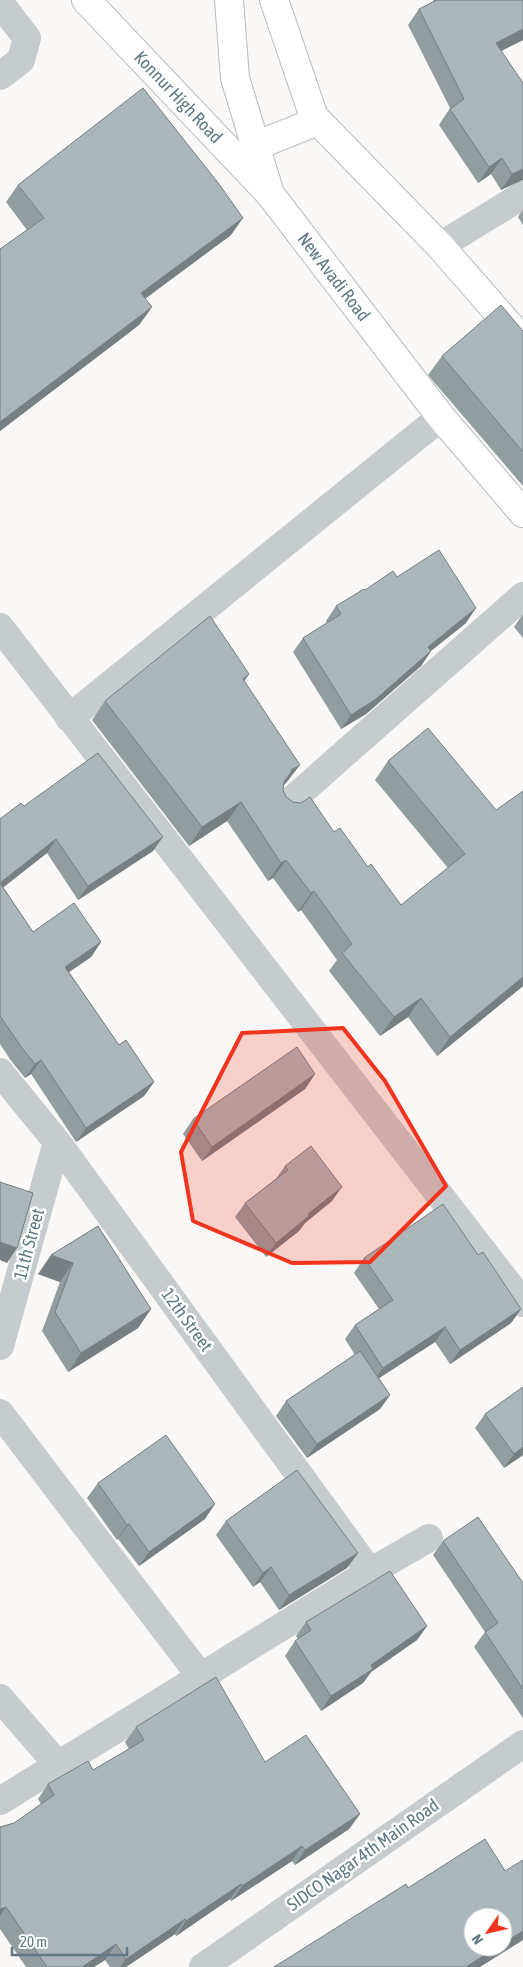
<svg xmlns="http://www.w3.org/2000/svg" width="523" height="1967" viewBox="0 0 523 1967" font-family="'Asap Condensed',sans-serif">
<rect width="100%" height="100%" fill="#f9f8f6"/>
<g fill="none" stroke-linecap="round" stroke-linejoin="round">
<defs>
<g id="secondary">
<path id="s1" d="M 86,0 L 270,194"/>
</g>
<g id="primary">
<path id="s2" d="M 229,0 L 235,78 L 270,194 L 441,417 L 523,513"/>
<path d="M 274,0 L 314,117 L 440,246 L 523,341"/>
<path d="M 255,146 L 318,121"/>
</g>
</defs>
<use href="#secondary" stroke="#b5bdc1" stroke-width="30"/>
<use href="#primary" stroke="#b6bdc0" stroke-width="30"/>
<path stroke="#c6cbce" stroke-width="28" d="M 0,3 L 27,38 L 21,60 L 0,76
M 440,246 L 523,195
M 0,627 L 523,1303
M 69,718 L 441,417
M 285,806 L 523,596
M 0,1072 L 57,1142 L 370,1572
M 0,1346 L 57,1142
M 0,1413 L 201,1677
M 0,1698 L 59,1766
M 0,1801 L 370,1572 L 429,1538"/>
<path stroke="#c6cbce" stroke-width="28" d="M 203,1967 L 523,1744"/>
<use href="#secondary" stroke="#fff" stroke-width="28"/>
<use href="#primary" stroke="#fff" stroke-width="28"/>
</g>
<path fill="#929da0" d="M 433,0 L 523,0 L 523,40 L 501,51 L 522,179 L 501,190 L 491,174 L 478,183 L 439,125 L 450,108 L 408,25 L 419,9 L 434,2 Z
M 18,185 L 231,235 L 145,299 L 152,307 L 139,325 L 0,431 L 0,249 L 27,230 L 6,202 Z
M 523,209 L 523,225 L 518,217 Z
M 523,331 L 523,486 L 428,375 L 442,356 Z
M 397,577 L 466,623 L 431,651 L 421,666 L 366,714 L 341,729 L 293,652 L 303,638 L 327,623 L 326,621 L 336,606 L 365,590 Z
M 523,614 L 523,638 L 514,627 Z
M 249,674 L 244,682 L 286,783 L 283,786 L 283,790 L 286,797 L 334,832 L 368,867 L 401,905 L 448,868 L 375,780 L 388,761 L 428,728 L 523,986 L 437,1056 L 408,1017 L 380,1036 L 329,971 L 337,960 L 301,910 L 298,912 L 273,878 L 268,881 L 227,821 L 189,846 L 92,720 L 105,701 Z
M 24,806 L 153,851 L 78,900 L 47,853 L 3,887 L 33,932 L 101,942 L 91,957 L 69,972 L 119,1045 L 154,1082 L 144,1096 L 76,1142 L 31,1074 L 25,1078 L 12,1062 L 0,1044 L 0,819 Z
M 315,1074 L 305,1089 L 202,1161 L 183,1134 L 193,1119 Z
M 285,1166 L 332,1201 L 305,1223 L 299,1231 L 266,1257 L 235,1217 L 245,1203 L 275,1180 Z
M 98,1226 L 151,1309 L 138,1328 L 68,1372 L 42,1331 L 60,1282 L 38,1274 Z
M 478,1255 L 521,1309 L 511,1323 L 450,1364 L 435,1342 L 379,1378 L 390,1395 L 380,1409 L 307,1458 L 276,1416 L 286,1401 L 355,1355 L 345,1339 L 355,1325 L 379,1309 L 354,1273 L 364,1258 Z
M 523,1387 L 523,1455 L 504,1468 L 475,1428 L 485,1414 Z
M 98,1483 L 205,1519 L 139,1566 L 118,1539 L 117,1540 L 87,1498 Z
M 226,1521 L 358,1553 L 347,1568 L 279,1610 L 260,1582 L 253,1587 L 216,1535 Z
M 443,1541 L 523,1583 L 523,1718 L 474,1647 L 485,1632 L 433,1555 Z
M 306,1622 L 427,1626 L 417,1640 L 371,1672 L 363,1683 L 321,1711 L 285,1656 L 295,1641 L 298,1639 L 296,1636 Z
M 136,1727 L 265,1762 L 360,1814 L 349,1829 L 295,1865 L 292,1861 L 231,1901 L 230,1899 L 176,1936 L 175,1934 L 126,1967 L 110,1967 L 105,1960 L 94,1967 L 26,1967 L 0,1929 L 0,1827 L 14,1823 L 41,1804 L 38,1799 L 48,1784 L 93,1770 L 129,1749 L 125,1742 Z"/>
<path fill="#777f82" d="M 523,29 L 523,40 L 485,59 L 496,43 Z
M 502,158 L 491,174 L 478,183 L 489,167 Z
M 523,169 L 523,180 L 501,190 L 512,174 Z
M 243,218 L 231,235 L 128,311 L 141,293 Z
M 152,307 L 139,325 L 0,431 L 0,422 Z
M 476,608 L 466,623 L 418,661 L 428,647 Z
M 431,651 L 421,666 L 366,714 L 341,729 L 351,715 Z
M 249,674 L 236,693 L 243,679 Z
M 300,765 L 286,783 L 282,786 L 270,801 L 291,770 Z
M 241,802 L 227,821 L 189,846 L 202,827 Z
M 163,837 L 153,851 L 78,900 L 88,886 Z
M 56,839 L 47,853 L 0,890 L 0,883 Z
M 286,860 L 273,878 L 268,881 L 281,863 Z
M 314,891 L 301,910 L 298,912 L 311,893 Z
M 101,942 L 91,957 L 56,981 L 65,967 Z
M 523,977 L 523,986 L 437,1056 L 450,1037 Z
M 421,998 L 408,1017 L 380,1036 L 394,1017 Z
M 41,1060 L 31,1074 L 25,1078 L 35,1064 Z
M 315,1074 L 305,1089 L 202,1161 L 212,1147 Z
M 154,1082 L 144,1096 L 76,1142 L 86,1128 Z
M 342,1187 L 332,1201 L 305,1223 L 299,1231 L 266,1257 L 276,1243 L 308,1214 Z
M 0,1242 L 17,1248 L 7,1263 L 0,1260 Z
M 51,1255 L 73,1263 L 60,1282 L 38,1274 Z
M 151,1309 L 138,1328 L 68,1372 L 81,1353 Z
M 521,1309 L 511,1323 L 450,1364 L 460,1350 Z
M 445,1327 L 435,1342 L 373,1382 L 383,1368 Z
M 390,1395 L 380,1409 L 307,1458 L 317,1444 Z
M 523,1447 L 523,1455 L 504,1468 L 514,1454 Z
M 215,1504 L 205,1519 L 139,1566 L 149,1552 Z
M 129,1524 L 118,1539 L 117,1540 L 127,1525 Z
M 358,1553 L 347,1568 L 279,1610 L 289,1595 Z
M 271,1567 L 260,1582 L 253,1587 L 263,1573 Z
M 427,1626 L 417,1640 L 371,1672 L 363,1683 L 321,1711 L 331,1696 L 371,1665 Z
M 360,1814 L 349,1829 L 295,1865 L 305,1850 Z
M 302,1846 L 292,1861 L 231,1901 L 242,1886 Z
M 241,1884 L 230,1899 L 176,1936 L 186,1921 Z
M 6,1907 L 0,1916 L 0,1909 Z
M 185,1919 L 175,1934 L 126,1967 L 120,1967 L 126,1959 Z
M 523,1931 L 523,1940 L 480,1967 L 466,1967 L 497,1947 L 503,1947 L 503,1943 Z
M 116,1944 L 105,1960 L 94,1967 L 82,1967 Z"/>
<path fill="#aab6ba" stroke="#777f82" d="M 437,0 L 523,0 L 523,29 L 496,43 L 523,83 L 523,169 L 512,174 L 502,158 L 489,167 L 450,109 L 464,99 L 419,9 Z
M 143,88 L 219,184 L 243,218 L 141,293 L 152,307 L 0,422 L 0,249 L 44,218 L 18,185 Z
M 501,305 L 523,331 L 523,452 L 442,356 Z
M 439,550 L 476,608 L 428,647 L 431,651 L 376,699 L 351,715 L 303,638 L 341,614 L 336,606 L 364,589 L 365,590 L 393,571 L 397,577 Z
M 210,616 L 249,674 L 243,679 L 300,765 L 291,770 L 292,771 L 284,782 L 283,790 L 286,797 L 293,802 L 301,803 L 310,797 L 334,832 L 340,828 L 368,867 L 371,864 L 401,905 L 465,854 L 388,761 L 428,728 L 496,810 L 523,791 L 523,977 L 450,1037 L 421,998 L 394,1017 L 342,953 L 352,944 L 314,891 L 311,893 L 286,860 L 281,863 L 241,802 L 202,827 L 105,701 Z
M 98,753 L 163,837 L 88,886 L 56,839 L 0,883 L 33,932 L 74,903 L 101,942 L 65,967 L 119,1045 L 126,1040 L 154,1082 L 86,1128 L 41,1060 L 35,1064 L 22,1048 L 0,1016 L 0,819 L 21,803 L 24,806 Z
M 297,1047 L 315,1074 L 212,1147 L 193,1119 Z
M 311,1146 L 342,1187 L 308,1214 L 309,1216 L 276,1243 L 245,1203 L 288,1170 L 285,1166 Z
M 0,1182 L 33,1193 L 17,1248 L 0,1242 Z
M 443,1204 L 478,1255 L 483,1252 L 521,1309 L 460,1350 L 445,1327 L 383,1368 L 355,1325 L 393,1300 L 364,1258 Z
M 98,1226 L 151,1309 L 81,1353 L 55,1312 L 73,1263 L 51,1255 Z
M 360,1351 L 390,1395 L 317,1444 L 286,1401 Z
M 523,1387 L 523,1447 L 514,1454 L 485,1414 Z
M 166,1435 L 215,1504 L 149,1552 L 129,1524 L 127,1525 L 98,1483 Z
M 297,1470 L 358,1553 L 289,1595 L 271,1567 L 263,1573 L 226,1521 Z
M 478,1517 L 523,1583 L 523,1689 L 485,1632 L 498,1623 L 443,1541 Z
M 390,1571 L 427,1626 L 371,1665 L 373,1669 L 331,1696 L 295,1641 L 311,1630 L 306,1622 Z
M 216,1677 L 265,1762 L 306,1735 L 360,1814 L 305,1850 L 302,1846 L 242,1886 L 241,1884 L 186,1921 L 185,1919 L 126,1959 L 116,1944 L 82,1967 L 47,1967 L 6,1907 L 0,1909 L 0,1827 L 14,1823 L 54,1795 L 48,1784 L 88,1761 L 93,1770 L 144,1740 L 136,1727 Z
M 485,1839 L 505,1871 L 523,1860 L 523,1931 L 503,1943 L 503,1917 L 473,1917 L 473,1947 L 497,1947 L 466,1967 L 274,1967 L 406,1884 L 408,1888 Z"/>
<path fill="#f1341e" fill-opacity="0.2" stroke="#f1341e" stroke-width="4" stroke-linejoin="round" d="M 343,1028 L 385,1081 L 446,1186 L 370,1262 L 292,1263 L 193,1221 L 181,1152 L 242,1033 Z"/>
<g text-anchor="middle" stroke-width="5" stroke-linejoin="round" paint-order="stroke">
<g font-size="18" fill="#617983" stroke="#fff">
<text dy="6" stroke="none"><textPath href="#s1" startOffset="134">Konnur High Road</textPath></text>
<text dy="6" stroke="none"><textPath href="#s2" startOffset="304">New Avadi Road</textPath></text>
<text transform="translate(29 1244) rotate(-75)" y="6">11th Street</text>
<text transform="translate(187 1320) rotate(54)" y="6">12th Street</text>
<text transform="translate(363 1855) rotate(-35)" y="6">SIDCO Nagar 4th Main Road</text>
</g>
</g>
<g transform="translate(488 1932) rotate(236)"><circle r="24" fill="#ffffff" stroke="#c0c9cd"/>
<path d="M0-4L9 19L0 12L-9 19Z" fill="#f1341e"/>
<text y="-8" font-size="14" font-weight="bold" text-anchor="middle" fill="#617983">N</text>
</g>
<path d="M12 1947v8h115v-8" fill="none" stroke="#617983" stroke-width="2.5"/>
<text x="20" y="1947" font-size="15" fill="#617983" stroke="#ffffff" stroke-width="4" paint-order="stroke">20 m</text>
</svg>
